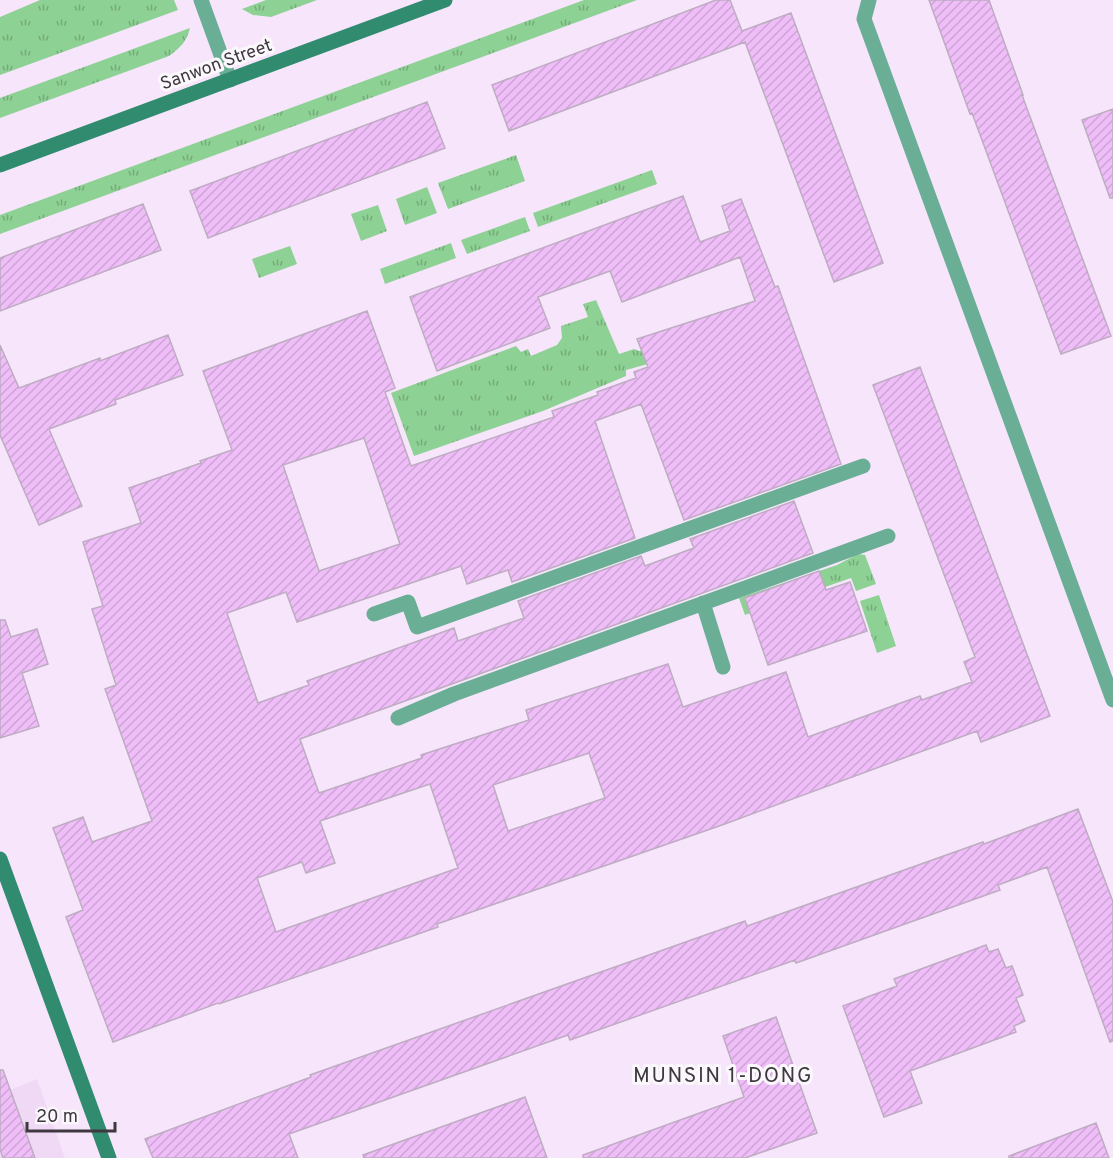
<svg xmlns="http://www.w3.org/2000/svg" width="1113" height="1158" viewBox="0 0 1113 1158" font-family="Overpass,sans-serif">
<defs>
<pattern id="grass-tufts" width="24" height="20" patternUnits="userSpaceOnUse" patternTransform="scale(1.5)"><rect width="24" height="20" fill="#8dd194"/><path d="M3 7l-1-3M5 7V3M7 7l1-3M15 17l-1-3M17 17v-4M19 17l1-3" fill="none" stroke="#75ab7a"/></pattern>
<pattern id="building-hatch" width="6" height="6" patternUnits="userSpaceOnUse" patternTransform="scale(1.5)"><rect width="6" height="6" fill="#efbef8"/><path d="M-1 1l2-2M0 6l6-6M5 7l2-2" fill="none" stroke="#cea4d6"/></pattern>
</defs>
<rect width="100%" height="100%" fill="#f7e5fb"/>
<path fill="#f0d9f5" d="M 37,1079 L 65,1158 L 0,1158 L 0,1094 Z"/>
<path fill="url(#grass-tufts)" d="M 40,0 L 174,0 L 178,10 L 0,75 L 0,17 Z
M 266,0 L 317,0 L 271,17 L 253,15 L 242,9 Z
M 584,0 L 637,0 L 0,234 L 0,215 Z
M 190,28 C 187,41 180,48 169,56 L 0,118 L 0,98 Z
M 516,155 L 525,181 L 448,209 L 438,183 Z
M 652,170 L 657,184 L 538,227 L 533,213 Z
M 427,187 L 437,213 L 405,225 L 396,199 Z
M 378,205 L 387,231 L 361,241 L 351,214 Z
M 525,217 L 530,231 L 467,254 L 461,240 Z
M 451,243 L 456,258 L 385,284 L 380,269 Z
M 290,246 L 297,264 L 259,278 L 252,259 Z
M 596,300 L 619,354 L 634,349 L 639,351 L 651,348 L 655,362 L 626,370 L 626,376 L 543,411 L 414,456 L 391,393 L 516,346 L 521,352 L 528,349 L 531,356 L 557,345 L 562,338 L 561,326 L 588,317 L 583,304 Z
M 858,554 L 865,555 L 876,584 L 856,591 L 851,578 L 745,615 L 739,598 L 837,565 Z
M 879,595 L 896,646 L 877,653 L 860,601 Z"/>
<path fill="url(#building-hatch)" stroke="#beacc2" stroke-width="1.5" fill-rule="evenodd" d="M 716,0 L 730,0 L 742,31 L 791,13 L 883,263 L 834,282 L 745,42 L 509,131 L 492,85 Z
M 929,0 L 989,0 L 1023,95 L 1022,95 L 1111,336 L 1061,354 L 972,113 L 970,114 Z
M 427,102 L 445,148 L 208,238 L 190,191 Z
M 1113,109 L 1113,198 L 1110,198 L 1082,120 Z
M 683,196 L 700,242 L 730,231 L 722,206 L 741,199 L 775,287 L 778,286 L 841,464 L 684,520 L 641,404 L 595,421 L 635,538 L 512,582 L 508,570 L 467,584 L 461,566 L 297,622 L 286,592 L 227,613 L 258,703 L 309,685 L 307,681 L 454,628 L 458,641 L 524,618 L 518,601 L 641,556 L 645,566 L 694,548 L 690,539 L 794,501 L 813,553 L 300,739 L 319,793 L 422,758 L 421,755 L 529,720 L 526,710 L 668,664 L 683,707 L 786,672 L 808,737 L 920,696 L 922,700 L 972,682 L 964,662 L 975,657 L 873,385 L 920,367 L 1050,716 L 981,742 L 977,731 L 722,825 L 437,924 L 438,927 L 219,1004 L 218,1003 L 113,1042 L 66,917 L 83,910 L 53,828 L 83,817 L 92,842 L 152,821 L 105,689 L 116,685 L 92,609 L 103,606 L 83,542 L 141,523 L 129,488 L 201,463 L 200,461 L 232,450 L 203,371 L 367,311 L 395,388 L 385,392 L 411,466 L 554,417 L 552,411 L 598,395 L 597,392 L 636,378 L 634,372 L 648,367 L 637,339 L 755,301 L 740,257 L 622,302 L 610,271 L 538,297 L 550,328 L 437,371 L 410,297 ZM 364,438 L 400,544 L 319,571 L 283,465 ZM 589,753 L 605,798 L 508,831 L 493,785 ZM 430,784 L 458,868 L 276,932 L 257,878 L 302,862 L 306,873 L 335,863 L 320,821 Z
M 143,204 L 161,250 L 0,311 L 0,258 Z
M 168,335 L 183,375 L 115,400 L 116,404 L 49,429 L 82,506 L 39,525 L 0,435 L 0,345 L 19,388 L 100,358 L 100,361 Z
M 819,571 L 826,590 L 850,582 L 867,631 L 768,665 L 745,598 Z
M 0,620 L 5,620 L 11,637 L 37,629 L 48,664 L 22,673 L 39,726 L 0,738 Z
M 1078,809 L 1113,902 L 1113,1041 L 1110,1042 L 1047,867 L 998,885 L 1000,890 L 796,963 L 795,960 L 570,1040 L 568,1035 L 289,1134 L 298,1158 L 153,1158 L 145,1139 L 311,1077 L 310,1075 L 745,921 L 747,926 L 983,842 L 984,844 Z
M 986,945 L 989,952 L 998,949 L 1006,968 L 1012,966 L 1023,995 L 1016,998 L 1025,1021 L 1014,1026 L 1016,1032 L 910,1071 L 922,1103 L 884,1117 L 843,1006 L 897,986 L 894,979 Z
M 776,1017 L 817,1133 L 745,1158 L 583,1158 L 583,1155 L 744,1097 L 723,1036 Z
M 0,1070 L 3,1070 L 35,1158 L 3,1158 L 0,1149 Z
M 525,1097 L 547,1158 L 364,1158 L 363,1155 Z
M 1096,1123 L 1109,1158 L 1009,1158 L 1009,1156 Z"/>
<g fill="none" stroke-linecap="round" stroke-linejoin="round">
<path stroke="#6aaf95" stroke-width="15" d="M 201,0 L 230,80
M 703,603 L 723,667
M 374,614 L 408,602 L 417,627 L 863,466
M 398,718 L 454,694 L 888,536"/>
<path stroke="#6aaf95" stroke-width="15" d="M 869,0 L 864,19 L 1113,700"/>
<path stroke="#318c6f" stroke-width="15" d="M 0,165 L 445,0
M 0,859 L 109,1158"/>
</g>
<g text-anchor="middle" stroke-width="6" stroke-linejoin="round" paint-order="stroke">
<g font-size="18" fill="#3f3841" stroke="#fbf8fc">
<text transform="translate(216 64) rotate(-20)" y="6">Sanwon Street</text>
</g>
<g font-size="21" letter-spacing="1.5" fill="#3f3841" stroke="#fbf8fc">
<text x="723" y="1082">MUNSIN 1-DONG</text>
</g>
</g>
<path d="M27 1122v9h88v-9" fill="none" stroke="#3f3841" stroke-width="3"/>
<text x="36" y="1122" font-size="18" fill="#3f3841" stroke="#fbf8fc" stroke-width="4.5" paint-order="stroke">20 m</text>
</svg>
